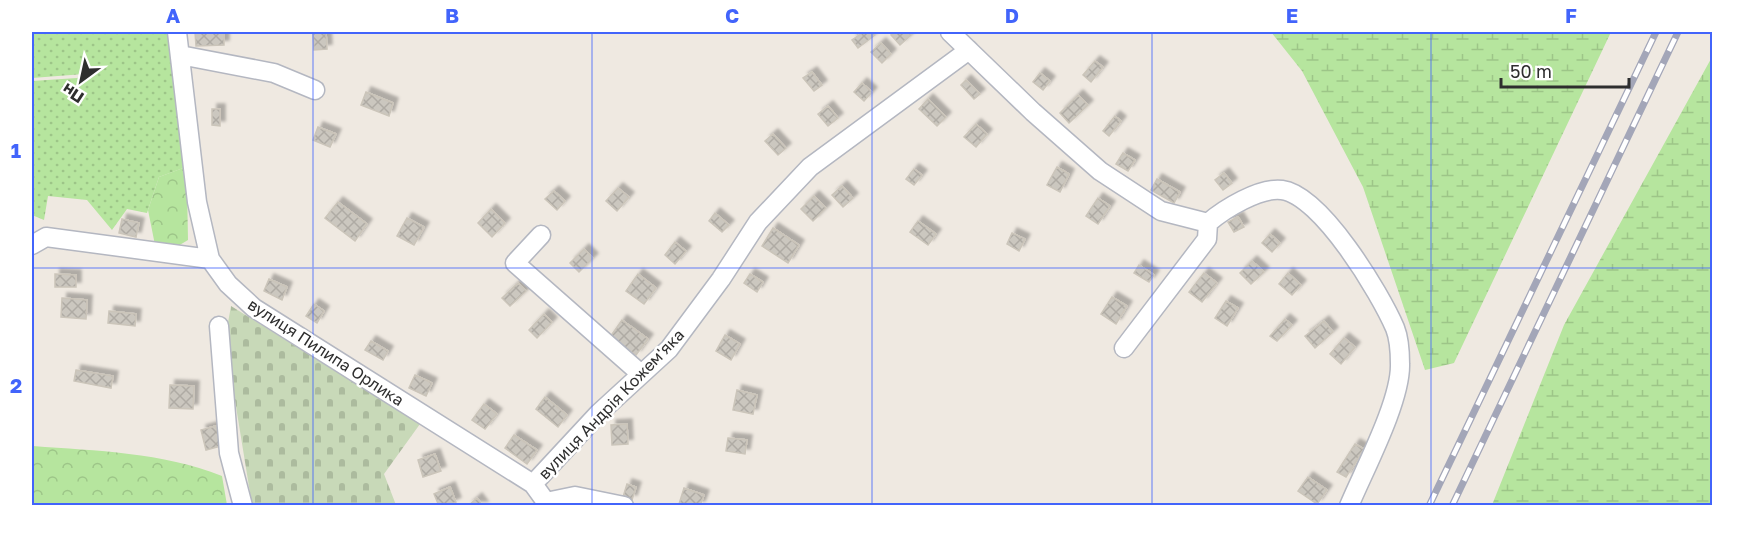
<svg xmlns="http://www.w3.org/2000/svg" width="1744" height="537" viewBox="0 0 1744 537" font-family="'Golos Text',sans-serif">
<defs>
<pattern id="grass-dots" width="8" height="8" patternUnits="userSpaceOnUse" patternTransform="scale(1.5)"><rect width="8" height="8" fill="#b6e59e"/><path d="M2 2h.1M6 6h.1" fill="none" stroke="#9dc588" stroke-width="1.8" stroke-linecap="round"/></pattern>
<pattern id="forest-crowns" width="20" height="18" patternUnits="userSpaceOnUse" patternTransform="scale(1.5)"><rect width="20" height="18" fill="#b6e59e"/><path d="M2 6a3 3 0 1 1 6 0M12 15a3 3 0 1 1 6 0" fill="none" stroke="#9dc588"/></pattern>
<pattern id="wetland-marsh" width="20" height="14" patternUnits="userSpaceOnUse" patternTransform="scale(1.5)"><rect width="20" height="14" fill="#b6e59e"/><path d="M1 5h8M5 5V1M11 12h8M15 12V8" fill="none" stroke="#9dc588"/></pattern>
<pattern id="cemetery-stones" width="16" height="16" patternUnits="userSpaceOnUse" patternTransform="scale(1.5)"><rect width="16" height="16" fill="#c8d9b8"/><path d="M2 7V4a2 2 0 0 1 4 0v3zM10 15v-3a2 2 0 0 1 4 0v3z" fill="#acbb9e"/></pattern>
<pattern id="building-cross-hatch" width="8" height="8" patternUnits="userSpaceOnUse" patternTransform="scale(1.5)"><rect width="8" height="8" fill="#cbc7bf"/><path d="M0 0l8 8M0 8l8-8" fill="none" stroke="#afaba4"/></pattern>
<filter id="shadow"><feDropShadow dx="5" dy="-5" stdDeviation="1.5" flood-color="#0004"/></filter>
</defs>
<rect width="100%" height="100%" fill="#efe9e1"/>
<path fill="url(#grass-dots)" d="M 32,32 L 171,32 L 186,167 L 159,177 L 147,213 L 127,209 L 112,230 L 87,200 L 48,196 L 44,220 L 32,215 L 32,81 L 77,78 L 102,70 L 84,74 L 32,78 Z"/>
<path fill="url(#forest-crowns)" d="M 183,168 L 187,187 L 188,240 L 173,249 L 155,245 L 148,210 L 159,177 Z
M 33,446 C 97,451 162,452 222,476 L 227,505 L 32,505 Z"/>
<path fill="url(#wetland-marsh)" d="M 1271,32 L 1611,32 L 1454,363 L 1425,370 L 1363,187 L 1302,71 Z
M 1712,57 L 1712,505 L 1492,505 L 1564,325 Z"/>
<path fill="url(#cemetery-stones)" d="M 231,306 L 420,424 L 384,474 L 396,505 L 252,505 L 225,339 Z"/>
<path fill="url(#building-cross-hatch)" stroke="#cbc5ba" stroke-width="1.5" filter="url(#shadow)" d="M 195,32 L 224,32 L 224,45 L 196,46 Z
M 313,32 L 326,32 L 327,49 L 314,50 Z
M 864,32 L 872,32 L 875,35 L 858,48 L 852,40 Z
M 896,32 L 908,32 L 911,35 L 900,45 L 891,35 Z
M 881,43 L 891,54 L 882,63 L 871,52 Z
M 1095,61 L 1103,67 L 1091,82 L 1083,75 Z
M 812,72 L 822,85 L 814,91 L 803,78 Z
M 1040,73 L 1050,81 L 1043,90 L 1033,82 Z
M 966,80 L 980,94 L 974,99 L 961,85 Z
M 862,83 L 872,92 L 864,101 L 854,92 Z
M 366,92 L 393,103 L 389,116 L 361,105 Z
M 1078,95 L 1088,105 L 1069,123 L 1060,113 Z
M 928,99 L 946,117 L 937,126 L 919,109 Z
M 828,106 L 838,118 L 828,126 L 818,114 Z
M 212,109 L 220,109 L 220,126 L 212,125 Z
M 1115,116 L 1121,121 L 1109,136 L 1103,131 Z
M 976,124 L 987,134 L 976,147 L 964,137 Z
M 318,127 L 336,134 L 330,147 L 313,140 Z
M 773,134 L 786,148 L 778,155 L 765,141 Z
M 1123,153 L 1135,160 L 1128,171 L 1116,164 Z
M 1057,167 L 1069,174 L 1060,192 L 1047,185 Z
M 914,169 L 922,175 L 914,185 L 906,179 Z
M 1224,173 L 1232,183 L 1223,190 L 1215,180 Z
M 1157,179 L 1180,192 L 1174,203 L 1151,190 Z
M 842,186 L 853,198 L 843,207 L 832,195 Z
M 618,188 L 629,197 L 617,211 L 606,201 Z
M 554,191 L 565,201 L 557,210 L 545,199 Z
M 814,196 L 826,208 L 813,221 L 801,209 Z
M 1098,198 L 1110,206 L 1098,224 L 1086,216 Z
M 338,202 L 367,224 L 355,241 L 325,218 Z
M 491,209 L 505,223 L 492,237 L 478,223 Z
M 715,213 L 729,225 L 722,232 L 709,221 Z
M 1238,217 L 1244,227 L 1234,232 L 1228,222 Z
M 407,218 L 424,227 L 414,245 L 397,236 Z
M 122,219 L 139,223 L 136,237 L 119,233 Z
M 918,221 L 936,234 L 928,245 L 910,232 Z
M 773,228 L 799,245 L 788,263 L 762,246 Z
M 1012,233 L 1025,239 L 1019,251 L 1007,244 Z
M 1270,234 L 1280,243 L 1272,252 L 1262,243 Z
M 675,242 L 686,251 L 675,264 L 665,255 Z
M 584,249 L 593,258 L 579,272 L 570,263 Z
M 1252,261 L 1264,272 L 1251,284 L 1240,273 Z
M 1139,265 L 1154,275 L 1149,282 L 1134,273 Z
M 1204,273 L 1217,283 L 1202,302 L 1189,292 Z
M 1288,273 L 1301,285 L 1292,295 L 1279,284 Z
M 55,274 L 76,275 L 76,287 L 55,287 Z
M 638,274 L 656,288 L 644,304 L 626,291 Z
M 750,274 L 763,282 L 757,292 L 744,283 Z
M 269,279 L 287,287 L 282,300 L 264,291 Z
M 518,283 L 526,291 L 510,306 L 502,298 Z
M 1112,297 L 1127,306 L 1116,324 L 1101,314 Z
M 62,298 L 87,300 L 86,319 L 61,317 Z
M 1226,301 L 1238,308 L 1227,326 L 1215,318 Z
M 314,304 L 324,311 L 317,323 L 306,316 Z
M 109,311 L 136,314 L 135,326 L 108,323 Z
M 544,314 L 552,322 L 537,338 L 529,330 Z
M 1285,319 L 1292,325 L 1277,341 L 1270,336 Z
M 622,320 L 648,339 L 636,355 L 610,337 Z
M 1324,321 L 1333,332 L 1315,348 L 1305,336 Z
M 725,335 L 740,344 L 731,360 L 716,351 Z
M 1344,338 L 1355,347 L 1341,364 L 1330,354 Z
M 371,341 L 388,351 L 383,360 L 365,350 Z
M 76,370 L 113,376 L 111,388 L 74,381 Z
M 415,375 L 432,383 L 426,396 L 409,388 Z
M 170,385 L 194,386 L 193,409 L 169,408 Z
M 737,390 L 757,395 L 753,414 L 733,410 Z
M 545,397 L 567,415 L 558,427 L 536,409 Z
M 484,404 L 497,414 L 485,429 L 472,420 Z
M 627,424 L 628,444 L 612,445 L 611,425 Z
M 216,426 L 221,446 L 206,450 L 201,430 Z
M 514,435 L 537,450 L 527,464 L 505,448 Z
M 728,438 L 747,440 L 745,454 L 726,451 Z
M 1355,444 L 1364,449 L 1346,477 L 1337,472 Z
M 435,454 L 441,471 L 423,477 L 418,460 Z
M 1308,477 L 1327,490 L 1317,504 L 1298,491 Z
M 627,484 L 636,487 L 632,500 L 623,497 Z
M 450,487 L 456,502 L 447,506 L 439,506 L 434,494 Z
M 684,488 L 704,495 L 700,506 L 679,504 Z
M 477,498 L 483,506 L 468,506 Z"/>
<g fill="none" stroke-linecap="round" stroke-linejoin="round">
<defs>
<path id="minor" d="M 177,32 L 197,202 L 210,259 L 228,284 L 254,308 L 533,484 L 546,502 L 546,506
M 950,32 L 1033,112 L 1100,171 L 1161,211 L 1208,223
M 180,55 L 274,73 L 315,90
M 541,235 L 515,263 L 641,374
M 32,245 L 46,237 L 210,259
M 219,326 L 229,453 L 243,506
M 1124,348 L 1207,239 L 1208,223 C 1224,209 1260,187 1282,190 C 1321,195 1380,293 1395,328 C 1399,338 1400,354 1400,364 C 1401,401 1364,470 1349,506
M 533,484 L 598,414 L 669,349 L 721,279 L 758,222 L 810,167 L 969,50
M 546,502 L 575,496 L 624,506"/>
</defs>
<use href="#minor" stroke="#b4b7c1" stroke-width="21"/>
<use href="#minor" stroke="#fff" stroke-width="18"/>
<defs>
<path id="rail" d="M 1429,506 L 1656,32
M 1452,506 L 1678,32"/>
</defs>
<use href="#rail" stroke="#a3a6b8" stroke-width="7"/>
<use href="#rail" stroke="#fff" stroke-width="4.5" stroke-dasharray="14" stroke-linecap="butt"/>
</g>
<path fill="none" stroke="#4264fb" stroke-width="1.5" stroke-opacity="0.55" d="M 313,32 L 313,506M 592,32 L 592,506M 872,32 L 872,506M 1152,32 L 1152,506M 1431,32 L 1431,506M 32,268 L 1712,268"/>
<g text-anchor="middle" stroke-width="5" stroke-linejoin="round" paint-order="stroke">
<g font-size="16" fill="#2e2e2e" stroke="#fff">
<text transform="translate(326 352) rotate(33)" y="6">вулиця Пилипа Орлика</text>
<text transform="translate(611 404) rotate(-46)" y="6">вулиця Андрія Кожем'яка</text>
</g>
</g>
<rect width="1744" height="537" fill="none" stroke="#ffffff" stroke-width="66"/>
<g transform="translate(81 81) rotate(213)" stroke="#ffffff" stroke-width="4.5" paint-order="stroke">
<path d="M0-4.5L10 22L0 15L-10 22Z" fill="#2e2e2e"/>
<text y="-9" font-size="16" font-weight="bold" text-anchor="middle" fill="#2e2e2e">Пн</text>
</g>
<path d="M1501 78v9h128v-9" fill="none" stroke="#2e2e2e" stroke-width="3"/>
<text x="1510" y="78" font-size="18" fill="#2e2e2e" stroke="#ffffff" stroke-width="4.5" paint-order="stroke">50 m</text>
<rect x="33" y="33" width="1678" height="471" fill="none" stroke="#4264fb" stroke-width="2"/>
<g font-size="20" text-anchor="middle" font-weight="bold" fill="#4264fb">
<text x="173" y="23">A</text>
<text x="452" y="23">B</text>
<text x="732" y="23">C</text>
<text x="1012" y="23">D</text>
<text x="1292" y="23">E</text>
<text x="1571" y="23">F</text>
<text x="16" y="158">1</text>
<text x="16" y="393">2</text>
</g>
</svg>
